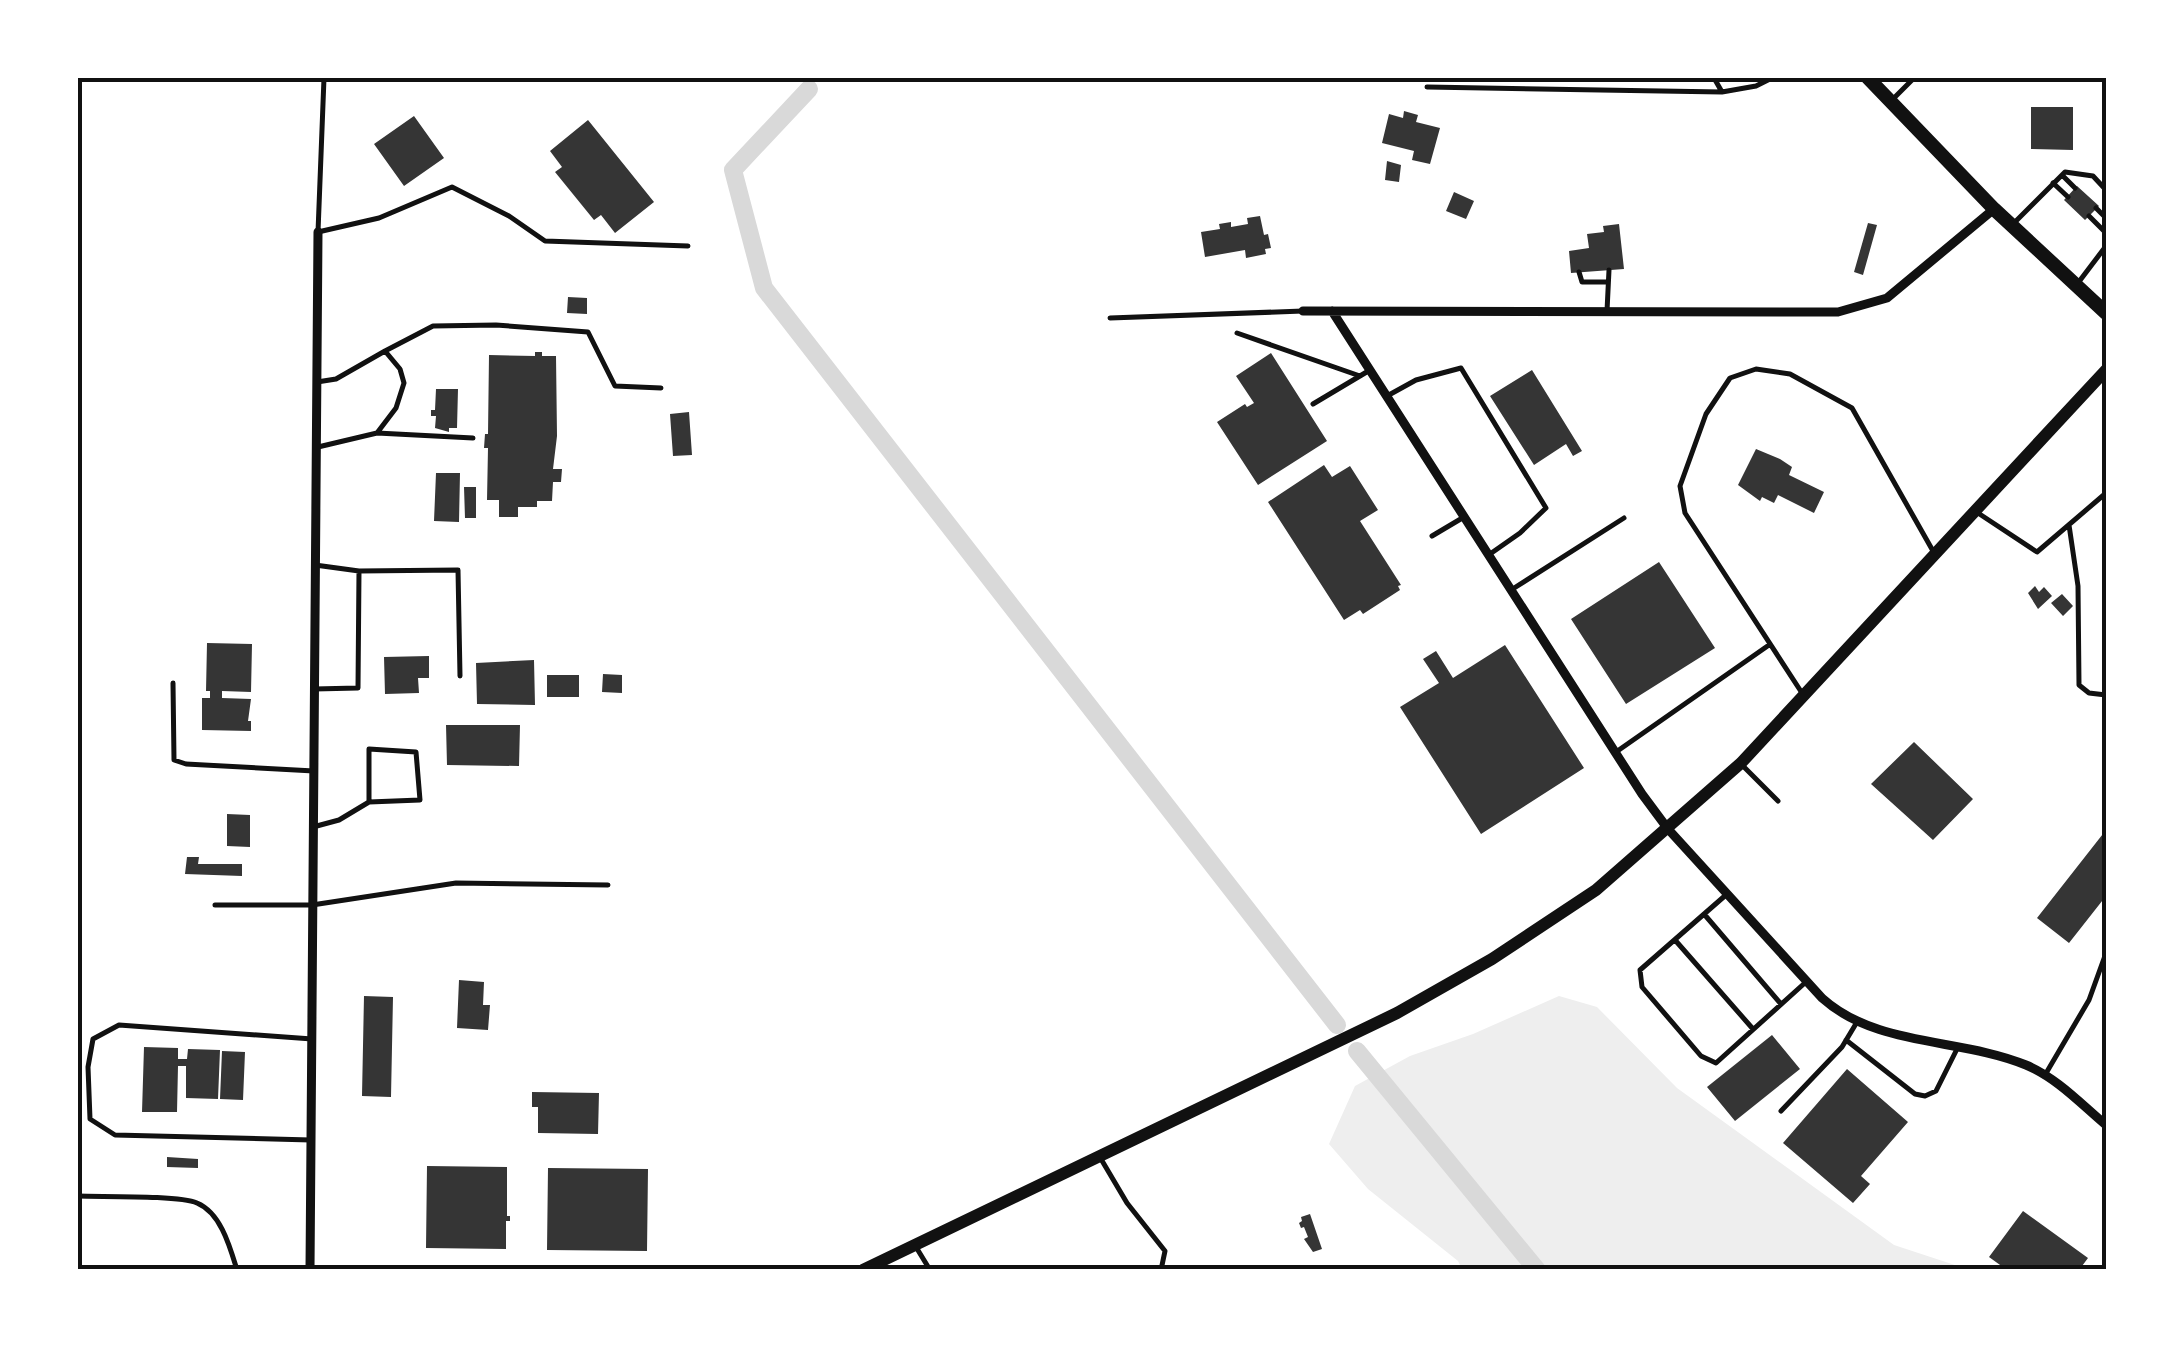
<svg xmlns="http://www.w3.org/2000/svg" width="2184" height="1347" viewBox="0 0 2184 1347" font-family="'Crimson Pro',serif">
<rect width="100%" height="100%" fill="#fff"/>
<path fill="#eee" d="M 1559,996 L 1597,1007 L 1677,1088 L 1894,1245 L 1967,1269 L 1462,1269 L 1458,1261 L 1368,1189 L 1329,1144 L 1355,1086 L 1410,1056 L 1473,1034 Z"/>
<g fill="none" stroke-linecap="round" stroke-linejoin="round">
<path stroke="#d9d9d9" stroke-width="18" d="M 809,89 L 733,170 L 764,288 L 1337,1025
M 1357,1051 L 1537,1270"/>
</g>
<path fill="#353535" d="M 2031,107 L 2073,107 L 2073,150 L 2031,149 Z
M 1404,111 L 1418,115 L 1416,122 L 1440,128 L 1430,164 L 1412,160 L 1414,151 L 1382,143 L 1389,114 L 1403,118 Z
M 414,116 L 444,158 L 404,186 L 374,144 Z
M 588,120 L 654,202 L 615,233 L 601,215 L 594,220 L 555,172 L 562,167 L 550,151 Z
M 1387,161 L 1401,165 L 1399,182 L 1385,180 Z
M 2077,186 L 2099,206 L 2085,220 L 2064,200 Z
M 1454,192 L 1474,201 L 1466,219 L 1446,211 Z
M 1260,216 L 1264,235 L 1268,234 L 1271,248 L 1265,249 L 1266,254 L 1246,258 L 1245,250 L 1205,257 L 1201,232 L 1220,229 L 1219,224 L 1231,222 L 1231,227 L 1248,224 L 1247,218 Z
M 1868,223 L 1877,225 L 1863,275 L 1854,272 Z
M 1619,224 L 1624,269 L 1571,273 L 1569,251 L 1589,248 L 1587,234 L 1604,232 L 1603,226 Z
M 568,297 L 587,298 L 587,314 L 567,313 Z
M 535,352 L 542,352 L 542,356 L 556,356 L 557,436 L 553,469 L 562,469 L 561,482 L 553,482 L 552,501 L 537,501 L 537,507 L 518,507 L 518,517 L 499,517 L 499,500 L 487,500 L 488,448 L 484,448 L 485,434 L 488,434 L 489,355 L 535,356 Z
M 1271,353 L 1327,441 L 1258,485 L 1217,422 L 1245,404 L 1247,407 L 1254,403 L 1236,376 Z
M 1532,370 L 1582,451 L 1573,456 L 1566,444 L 1534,465 L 1490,396 Z
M 436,389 L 458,389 L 457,428 L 449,428 L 449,432 L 435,428 L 436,416 L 431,416 L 431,410 L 435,410 Z
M 689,412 L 692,455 L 673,456 L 670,414 Z
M 1756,449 L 1780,459 L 1792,467 L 1789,475 L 1824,492 L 1814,513 L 1778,495 L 1774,503 L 1762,497 L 1760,501 L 1738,485 Z
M 1324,465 L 1332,477 L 1350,466 L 1378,510 L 1360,521 L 1401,585 L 1398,586 L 1400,590 L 1363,614 L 1360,610 L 1344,620 L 1268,502 Z
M 436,473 L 460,473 L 459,522 L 434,521 Z
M 464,487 L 476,487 L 476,518 L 465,518 Z
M 1659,562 L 1715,648 L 1626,704 L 1571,619 Z
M 2035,586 L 2039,592 L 2044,587 L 2052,596 L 2038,609 L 2028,593 Z
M 2062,594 L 2073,606 L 2063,616 L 2051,603 Z
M 207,643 L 252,644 L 251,692 L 222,691 L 222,698 L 251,699 L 248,721 L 251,721 L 251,731 L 202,730 L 202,698 L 210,698 L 210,691 L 206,691 Z
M 1505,645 L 1584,768 L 1481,834 L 1400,707 L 1439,683 L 1423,659 L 1436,651 L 1453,678 Z
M 429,656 L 429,678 L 418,678 L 419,693 L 385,694 L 384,657 Z
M 534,660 L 535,705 L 477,704 L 476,663 Z
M 603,674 L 622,675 L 622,693 L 602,692 Z
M 547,675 L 579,675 L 579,697 L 547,697 Z
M 446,725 L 520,725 L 519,766 L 447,765 Z
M 1914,742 L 1973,799 L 1933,840 L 1871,784 Z
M 227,814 L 250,815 L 250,847 L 227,846 Z
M 2106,830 L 2106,896 L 2069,943 L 2037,918 Z
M 187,857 L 199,857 L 198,864 L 242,864 L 242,876 L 185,874 Z
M 459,980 L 484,982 L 483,1005 L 490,1005 L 488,1030 L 457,1028 Z
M 364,996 L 393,997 L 391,1097 L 362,1096 Z
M 1772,1035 L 1800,1069 L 1735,1121 L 1707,1087 Z
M 144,1047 L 178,1048 L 178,1059 L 187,1059 L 188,1049 L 220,1050 L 218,1099 L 186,1098 L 186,1066 L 178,1066 L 177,1112 L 142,1112 Z
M 222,1051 L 245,1052 L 243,1100 L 220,1099 Z
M 1847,1069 L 1908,1122 L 1861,1176 L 1870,1184 L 1853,1203 L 1783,1143 Z
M 532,1092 L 599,1093 L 598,1134 L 538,1133 L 538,1107 L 532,1107 Z
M 167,1157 L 198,1159 L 198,1168 L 167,1167 Z
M 427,1166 L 507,1167 L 507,1216 L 510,1216 L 510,1221 L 506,1221 L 506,1249 L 426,1248 Z
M 548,1168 L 648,1169 L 647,1251 L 547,1250 Z
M 2023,1211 L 2088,1258 L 2079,1270 L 2007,1270 L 1989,1257 Z
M 1310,1214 L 1322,1249 L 1313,1252 L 1304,1239 L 1308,1237 L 1304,1227 L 1301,1228 L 1299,1223 L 1302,1221 L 1301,1217 Z"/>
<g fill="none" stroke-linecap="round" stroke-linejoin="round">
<path stroke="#111" stroke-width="5" d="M 324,78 L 318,232 L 379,218 L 452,187 L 509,216 L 545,241 L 688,246
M 1714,78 L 1722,92
M 1427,87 L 1722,92 L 1756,86 L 1772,78
M 1892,100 L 1914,78
M 2062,175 L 2075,188
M 2053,183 L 2068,197
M 2096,208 L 2106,218
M 2089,216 L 2106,233
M 2014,223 L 2065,172 L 2093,176 L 2106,190
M 1579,272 L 1582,282 L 1608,282
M 2078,283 L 2106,246
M 1607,311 L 1609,270
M 1110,318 L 1303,311
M 1237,333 L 1360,376
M 385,351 L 433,326 L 496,325 L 588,332 L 615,386 L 661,388
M 317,382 L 336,379 L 385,351 L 400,369 L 404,383 L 396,408 L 377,433 L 318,447
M 1387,396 L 1416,380 L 1461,368 L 1546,508 L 1520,533 L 1490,554
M 1313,404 L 1370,370
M 377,433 L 473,438
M 1978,513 L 2037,552 L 2106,493
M 2069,525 L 2078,586 L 2079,685 L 2089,693 L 2106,695
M 1432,536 L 1464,517
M 359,571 L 458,570 L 460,676
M 1511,590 L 1624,518
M 173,683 L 174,760 L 186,764 L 314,771
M 314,689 L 358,688 L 359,571 L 315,565
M 1802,693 L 1685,513 L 1680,486 L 1706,414 L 1730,378 L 1756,369 L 1790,374 L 1852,408 L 1933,551
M 1616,752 L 1769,645
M 1743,766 L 1778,801
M 313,827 L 339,820 L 369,802 L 420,800 L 416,752 L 369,749 L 369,802
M 1727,894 L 1640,970 L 1642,987 L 1701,1056 L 1716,1063 L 1807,981
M 215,905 L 312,905 L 456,883 L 608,885
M 1704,914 L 1781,1004
M 1675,940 L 1753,1029
M 1846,1040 L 1915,1094 L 1925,1096 L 1936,1091 L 1957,1049
M 2045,1075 L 2089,1000 L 2106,953
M 1781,1111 L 1842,1047 L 1857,1022
M 311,1140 L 115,1135 L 90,1119 L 88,1067 L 93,1039 L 119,1025 L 312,1039
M 1101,1159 L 1127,1203 L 1165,1251 L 1161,1270
M 78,1196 C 101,1197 179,1195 197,1203 C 221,1213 230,1247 237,1270
M 78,1208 L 79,1270
M 916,1247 L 930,1270"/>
<path stroke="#111" stroke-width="9" d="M 1303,311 L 1838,312 L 1887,298 L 1994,209
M 1332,311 L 1642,794 L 1668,829 L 1822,998 C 1876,1047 1961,1038 2026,1065 C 2057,1078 2081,1104 2106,1125
M 310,1270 L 318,232"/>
<path stroke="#111" stroke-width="12" d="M 863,1270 L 1397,1013 L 1492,959 L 1596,890 L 1741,763 L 2106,370"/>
<path stroke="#111" stroke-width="14" d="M 1868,78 L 1994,209 L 2106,313"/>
</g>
<rect width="2184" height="1347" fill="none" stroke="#ffffff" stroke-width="160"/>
<rect x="80" y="80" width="2024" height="1187" fill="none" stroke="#111" stroke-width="4"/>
</svg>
